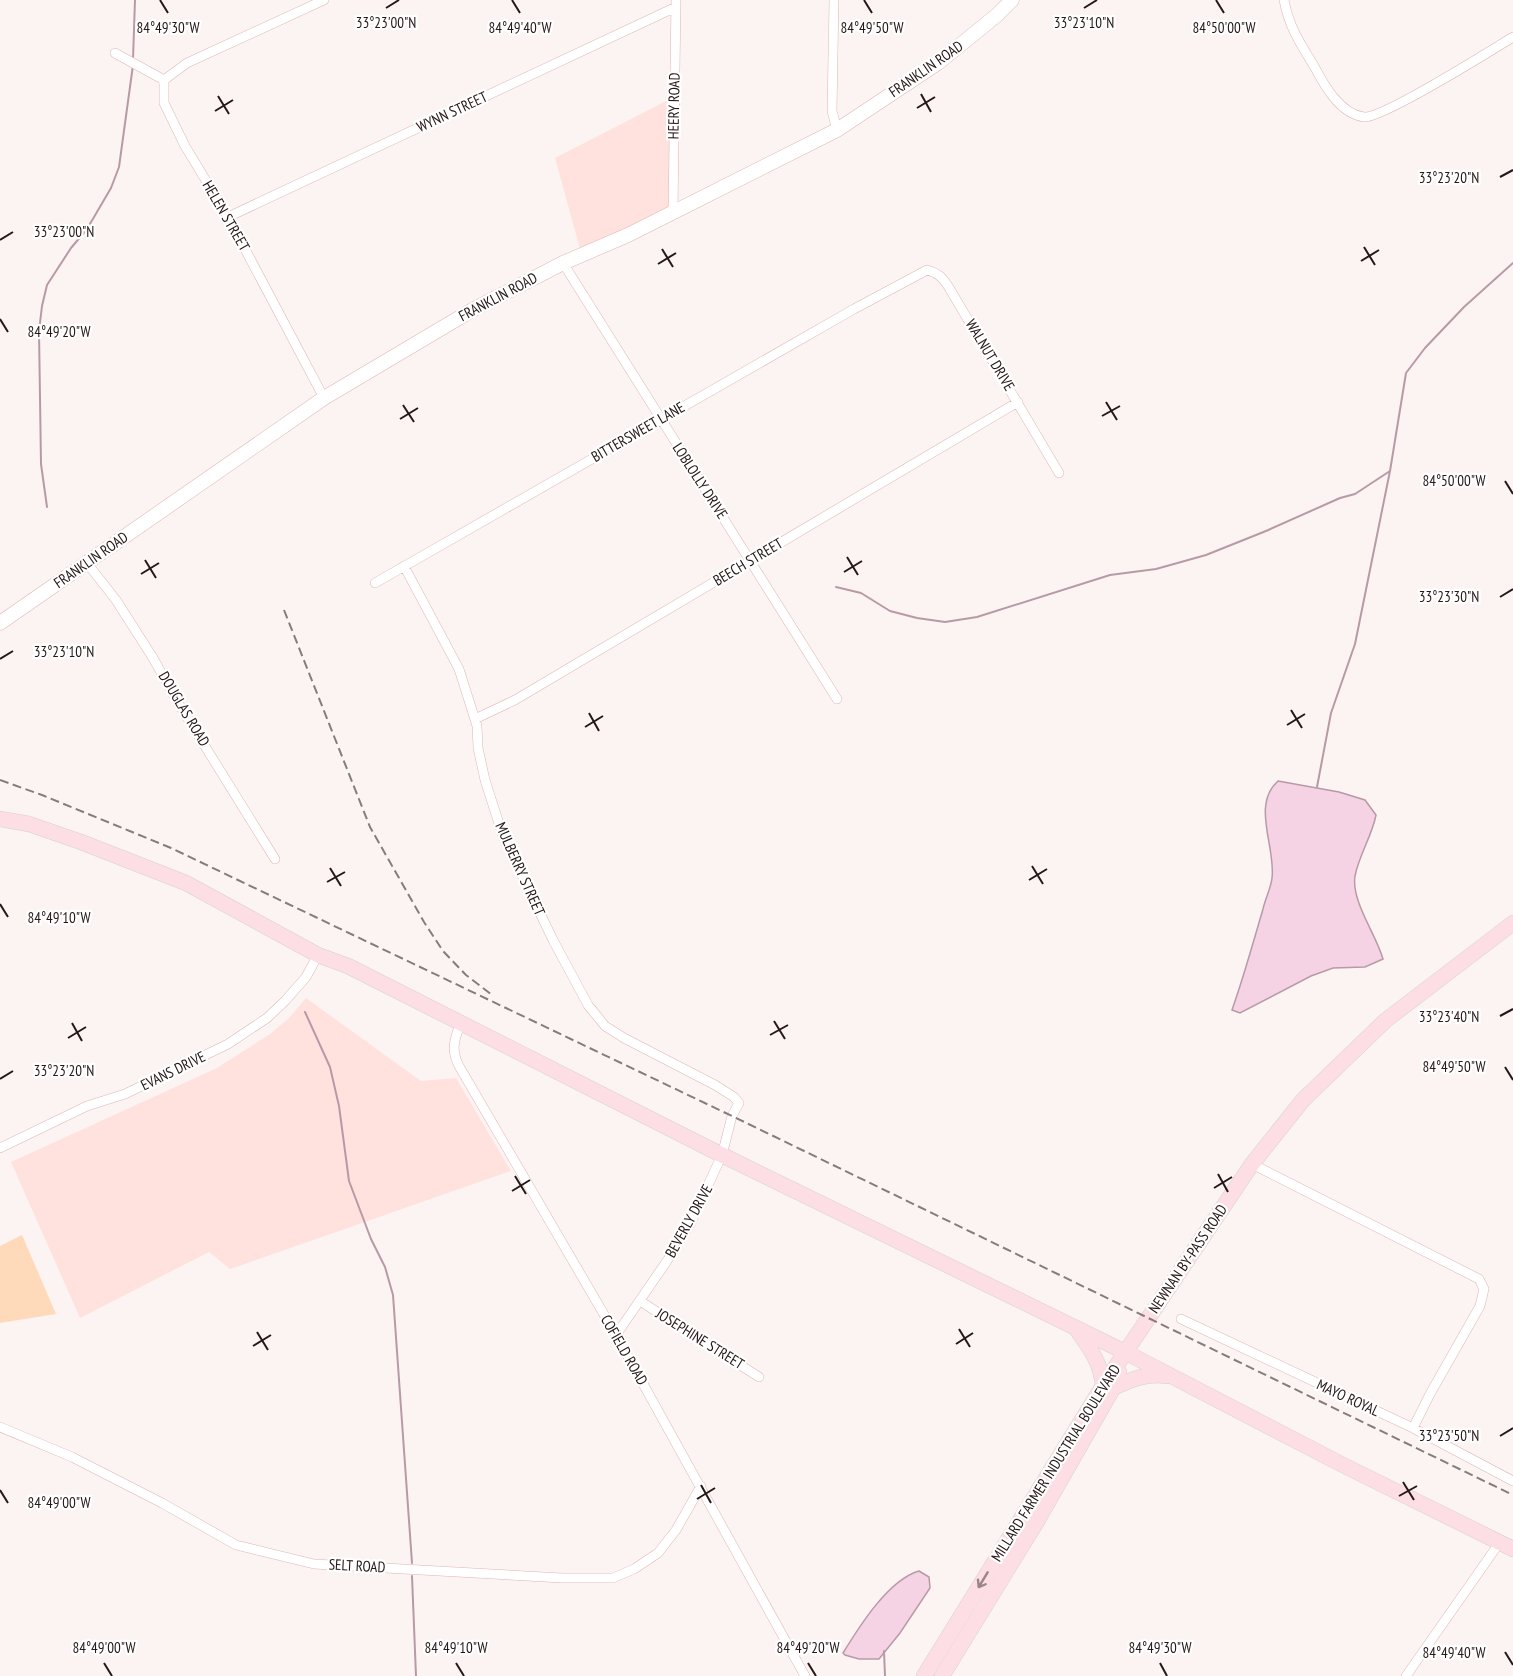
<svg xmlns="http://www.w3.org/2000/svg" width="1513" height="1676" viewBox="0 0 1513 1676" font-family="'PT Sans Narrow',sans-serif">
<rect width="100%" height="100%" fill="#fcf4f3"/>
<path fill="#ffe1de" d="M 672,98 L 675,213 L 582,256 L 555,158 Z
M 306,998 L 421,1081 L 456,1078 L 511,1171 L 230,1269 L 209,1252 L 80,1318 L 11,1162 L 217,1068 L 270,1034 L 289,1018 Z"/>
<path fill="#fedabb" d="M 22,1235 L 56,1314 L 0,1323 L 0,1246 Z"/>
<path fill="#f6d2e5" stroke="#b89aa7" stroke-width="1.5" d="M 1278,781 L 1339,792 L 1365,800 L 1376,815 C 1372,836 1359,855 1355,876 C 1351,901 1376,934 1383,959 L 1365,967 L 1333,968 L 1311,976 L 1240,1013 L 1232,1010 C 1244,976 1253,943 1263,909 C 1265,899 1271,888 1272,878 C 1276,847 1251,805 1278,781 Z
M 919,1571 L 929,1577 L 930,1588 L 900,1633 L 879,1659 L 859,1659 L 845,1655 L 843,1653 C 859,1627 888,1580 919,1571 Z"/>
<g fill="none" stroke-linecap="round" stroke-linejoin="round">
<path stroke="#b89aa7" stroke-width="2" d="M 133,59 L 135,0
M 47,507 L 41,464 L 39,331 L 42,306 L 47,285 L 71,248 L 87,229 L 111,188 L 119,167 L 133,65
M 836,587 L 861,593 L 890,611 L 917,618 L 945,622 L 977,617 L 1110,575 L 1156,569 L 1206,555 L 1266,531 L 1340,498 L 1355,494 L 1390,471
M 1317,787 L 1331,713 L 1355,644 L 1390,471 L 1406,373 L 1425,348 L 1464,307 L 1513,263
M 305,1012 L 330,1067 L 339,1106 L 349,1181 L 371,1239 L 385,1267 L 393,1295 L 412,1563
M 412,1576 L 416,1676
M 884,1651 L 885,1676"/>
<defs>
<path id="street" d="M 834,0 L 832,111 L 837,130
M 1284,0 C 1289,27 1300,43 1314,66 C 1324,85 1340,114 1364,117 C 1381,119 1492,50 1513,37
M 115,53 L 164,80
M 164,80 L 164,103 L 185,146 L 228,217 L 324,398
M 164,80 L 187,63 L 324,0
M 673,212 L 676,0
M 228,217 L 676,7
M 563,263 L 837,699
M 87,563 L 116,600 L 153,658 L 180,706 L 275,859
M 404,566 L 459,669 L 477,726 L 478,748 L 485,780 L 503,836 L 553,940 L 588,1005 L 605,1026 L 624,1038 L 715,1085 L 734,1097 L 739,1103 L 732,1116 L 722,1155 L 690,1224 L 671,1255 L 616,1335
M 375,583 L 854,309 L 927,270 C 938,273 942,277 948,286 L 1059,473
M 475,719 L 515,700 L 1018,402
M 460,1024 C 454,1041 451,1050 459,1066 L 616,1335 L 805,1676
M 0,1148 L 87,1106 L 125,1094 L 228,1044 L 267,1018 L 285,1001 L 306,977 L 318,955
M 1252,1164 L 1479,1279 L 1484,1289 L 1480,1306 L 1430,1394 L 1413,1428
M 640,1301 L 759,1377
M 1181,1319 L 1413,1428 L 1513,1481
M 0,1427 L 72,1457 L 162,1503 L 236,1545 L 314,1564 L 563,1578 L 613,1578 L 634,1569 L 658,1553 L 676,1530 L 701,1486
M 1406,1676 L 1500,1542"/>
<path id="secondary" d="M 0,623 L 324,398 L 474,309 L 563,263 L 628,235 L 837,130 L 938,63 L 997,15 L 1012,0"/>
<path id="primary" d="M 0,819 L 29,824 L 81,842 L 186,883 L 318,955 L 348,966 L 722,1155 L 1125,1352 L 1341,1464 L 1513,1549
M 1077,1330 C 1090,1348 1101,1363 1103,1386
M 1113,1388 C 1132,1379 1147,1373 1167,1376
M 924,1676 L 1106,1381 L 1252,1164 L 1303,1100 L 1386,1020 L 1513,923
M 942,1676 L 1036,1523 L 1116,1383 L 1119,1372"/>
</defs>
<use href="#street" stroke="#deb6b3" stroke-width="10"/>
<use href="#secondary" stroke="#deb6b3" stroke-width="15"/>
<use href="#primary" stroke="#d4d1d1" stroke-width="16"/>
<use href="#street" stroke="#fff" stroke-width="9"/>
<use href="#secondary" stroke="#fff" stroke-width="14"/>
<use href="#primary" stroke="#fcdee4" stroke-width="15"/>
<path stroke="#877c7b" stroke-width="2" stroke-dasharray="9 4.5" stroke-linecap="butt" d="M 284,610 L 370,827 L 424,922 L 443,951 L 466,975 L 492,995
M 0,780 L 42,795 L 171,848 L 732,1116 L 1513,1495"/>
</g>
<defs><path id="oneway-shaft" d="M-6 0H5M1.5-3L5.5 0L1.5 3" fill="none" stroke-width="1.6" stroke-linecap="round" stroke-linejoin="round" transform="scale(1.5)"/></defs>
<use stroke="#9c8588" href="#oneway-shaft" transform="translate(983 1580) rotate(121)"/>
<path fill="none" stroke="#261817" stroke-width="2" d="M 160,0 L 168,13M 512,0 L 520,13M 864,0 L 872,13M 1216,0 L 1224,13M 386,8 L 399,0M 1084,8 L 1097,0M 921,94 L 931,112M 218,96 L 229,114M 917,108 L 935,97M 215,111 L 233,100M 1500,177 L 1513,170M 0,240 L 13,232M 1364,247 L 1375,265M 662,249 L 673,267M 1361,261 L 1379,250M 658,264 L 676,253M 0,319 L 8,332M 1106,402 L 1117,420M 403,405 L 414,422M 1102,416 L 1120,406M 400,419 L 418,408M 1505,481 L 1513,494M 847,557 L 858,575M 145,560 L 156,578M 844,572 L 862,561M 141,574 L 159,563M 1500,597 L 1513,589M 0,659 L 13,651M 1291,710 L 1302,728M 589,713 L 599,731M 1287,725 L 1305,714M 585,727 L 603,716M 1032,866 L 1043,884M 330,868 L 341,886M 1029,880 L 1047,869M 327,882 L 345,872M 0,904 L 8,917M 1500,1016 L 1513,1009M 774,1021 L 785,1039M 72,1023 L 82,1041M 770,1035 L 788,1025M 68,1038 L 86,1027M 1505,1067 L 1513,1080M 0,1079 L 13,1071M 1218,1174 L 1228,1192M 515,1176 L 526,1194M 1214,1188 L 1232,1177M 512,1191 L 530,1180M 959,1329 L 970,1347M 257,1332 L 268,1350M 956,1344 L 973,1333M 253,1346 L 271,1335M 1500,1436 L 1513,1428M 1403,1482 L 1414,1500M 701,1485 L 711,1503M 0,1490 L 8,1503M 1399,1496 L 1417,1486M 697,1499 L 715,1488M 1505,1652 L 1513,1665M 104,1663 L 112,1676M 456,1663 L 464,1676M 808,1663 L 816,1676M 1160,1663 L 1167,1676"/>
<g text-anchor="middle" stroke-width="4.5" stroke-linejoin="round" paint-order="stroke">
<g font-size="15" fill="#261817" stroke="#fff">
<text transform="translate(926 69) rotate(-35)" y="5">FRANKLIN ROAD</text>
<text transform="translate(674 106) rotate(-89)" y="5">HEERY ROAD</text>
<text transform="translate(452 112) rotate(-25)" y="5">WYNN STREET</text>
<text transform="translate(226 216) rotate(60)" y="5">HELEN STREET</text>
<text transform="translate(498 297) rotate(-28)" y="5">FRANKLIN ROAD</text>
<text transform="translate(990 355) rotate(59)" y="5">WALNUT DRIVE</text>
<text transform="translate(638 432) rotate(-30)" y="5">BITTERSWEET LANE</text>
<text transform="translate(700 481) rotate(57)" y="5">LOBLOLLY DRIVE</text>
<text transform="translate(91 560) rotate(-35)" y="5">FRANKLIN ROAD</text>
<text transform="translate(748 562) rotate(-31)" y="5">BEECH STREET</text>
<text transform="translate(184 709) rotate(59)" y="5">DOUGLAS ROAD</text>
<text transform="translate(520 869) rotate(66)" y="5">MULBERRY STREET</text>
<text transform="translate(173 1071) rotate(-26)" y="5">EVANS DRIVE</text>
<text transform="translate(689 1221) rotate(-61)" y="5">BEVERLY DRIVE</text>
<text transform="translate(1188 1259) rotate(-56)" y="5">NEWNAN BY-PASS ROAD</text>
<text transform="translate(700 1339) rotate(32)" y="5">JOSEPHINE STREET</text>
<text transform="translate(624 1350) rotate(60)" y="5">COFIELD ROAD</text>
<text transform="translate(1348 1398) rotate(25)" y="5">MAYO ROYAL</text>
<text transform="translate(1056 1463) rotate(-58)" y="5">MILLARD FARMER INDUSTRIAL BOULEVARD</text>
<text transform="translate(357 1566) rotate(3)" y="5">SELT ROAD</text>
</g>
</g>
<g font-size="15" text-anchor="middle" fill="#261817" stroke="#fff" stroke-width="4.5" stroke-linejoin="round" paint-order="stroke">
<text x="386" y="28">33°23'00"N</text>
<text x="1084" y="28">33°23'10"N</text>
<text x="168" y="33">84°49'30"W</text>
<text x="520" y="33">84°49'40"W</text>
<text x="872" y="33">84°49'50"W</text>
<text x="1224" y="33">84°50'00"W</text>
<text x="1449" y="183">33°23'20"N</text>
<text x="64" y="237">33°23'00"N</text>
<text x="59" y="337">84°49'20"W</text>
<text x="1454" y="486">84°50'00"W</text>
<text x="1449" y="602">33°23'30"N</text>
<text x="64" y="657">33°23'10"N</text>
<text x="59" y="923">84°49'10"W</text>
<text x="1449" y="1022">33°23'40"N</text>
<text x="1454" y="1072">84°49'50"W</text>
<text x="64" y="1076">33°23'20"N</text>
<text x="1449" y="1441">33°23'50"N</text>
<text x="59" y="1508">84°49'00"W</text>
<text x="104" y="1653">84°49'00"W</text>
<text x="456" y="1653">84°49'10"W</text>
<text x="808" y="1653">84°49'20"W</text>
<text x="1160" y="1653">84°49'30"W</text>
<text x="1454" y="1658">84°49'40"W</text>
</g>
</svg>
